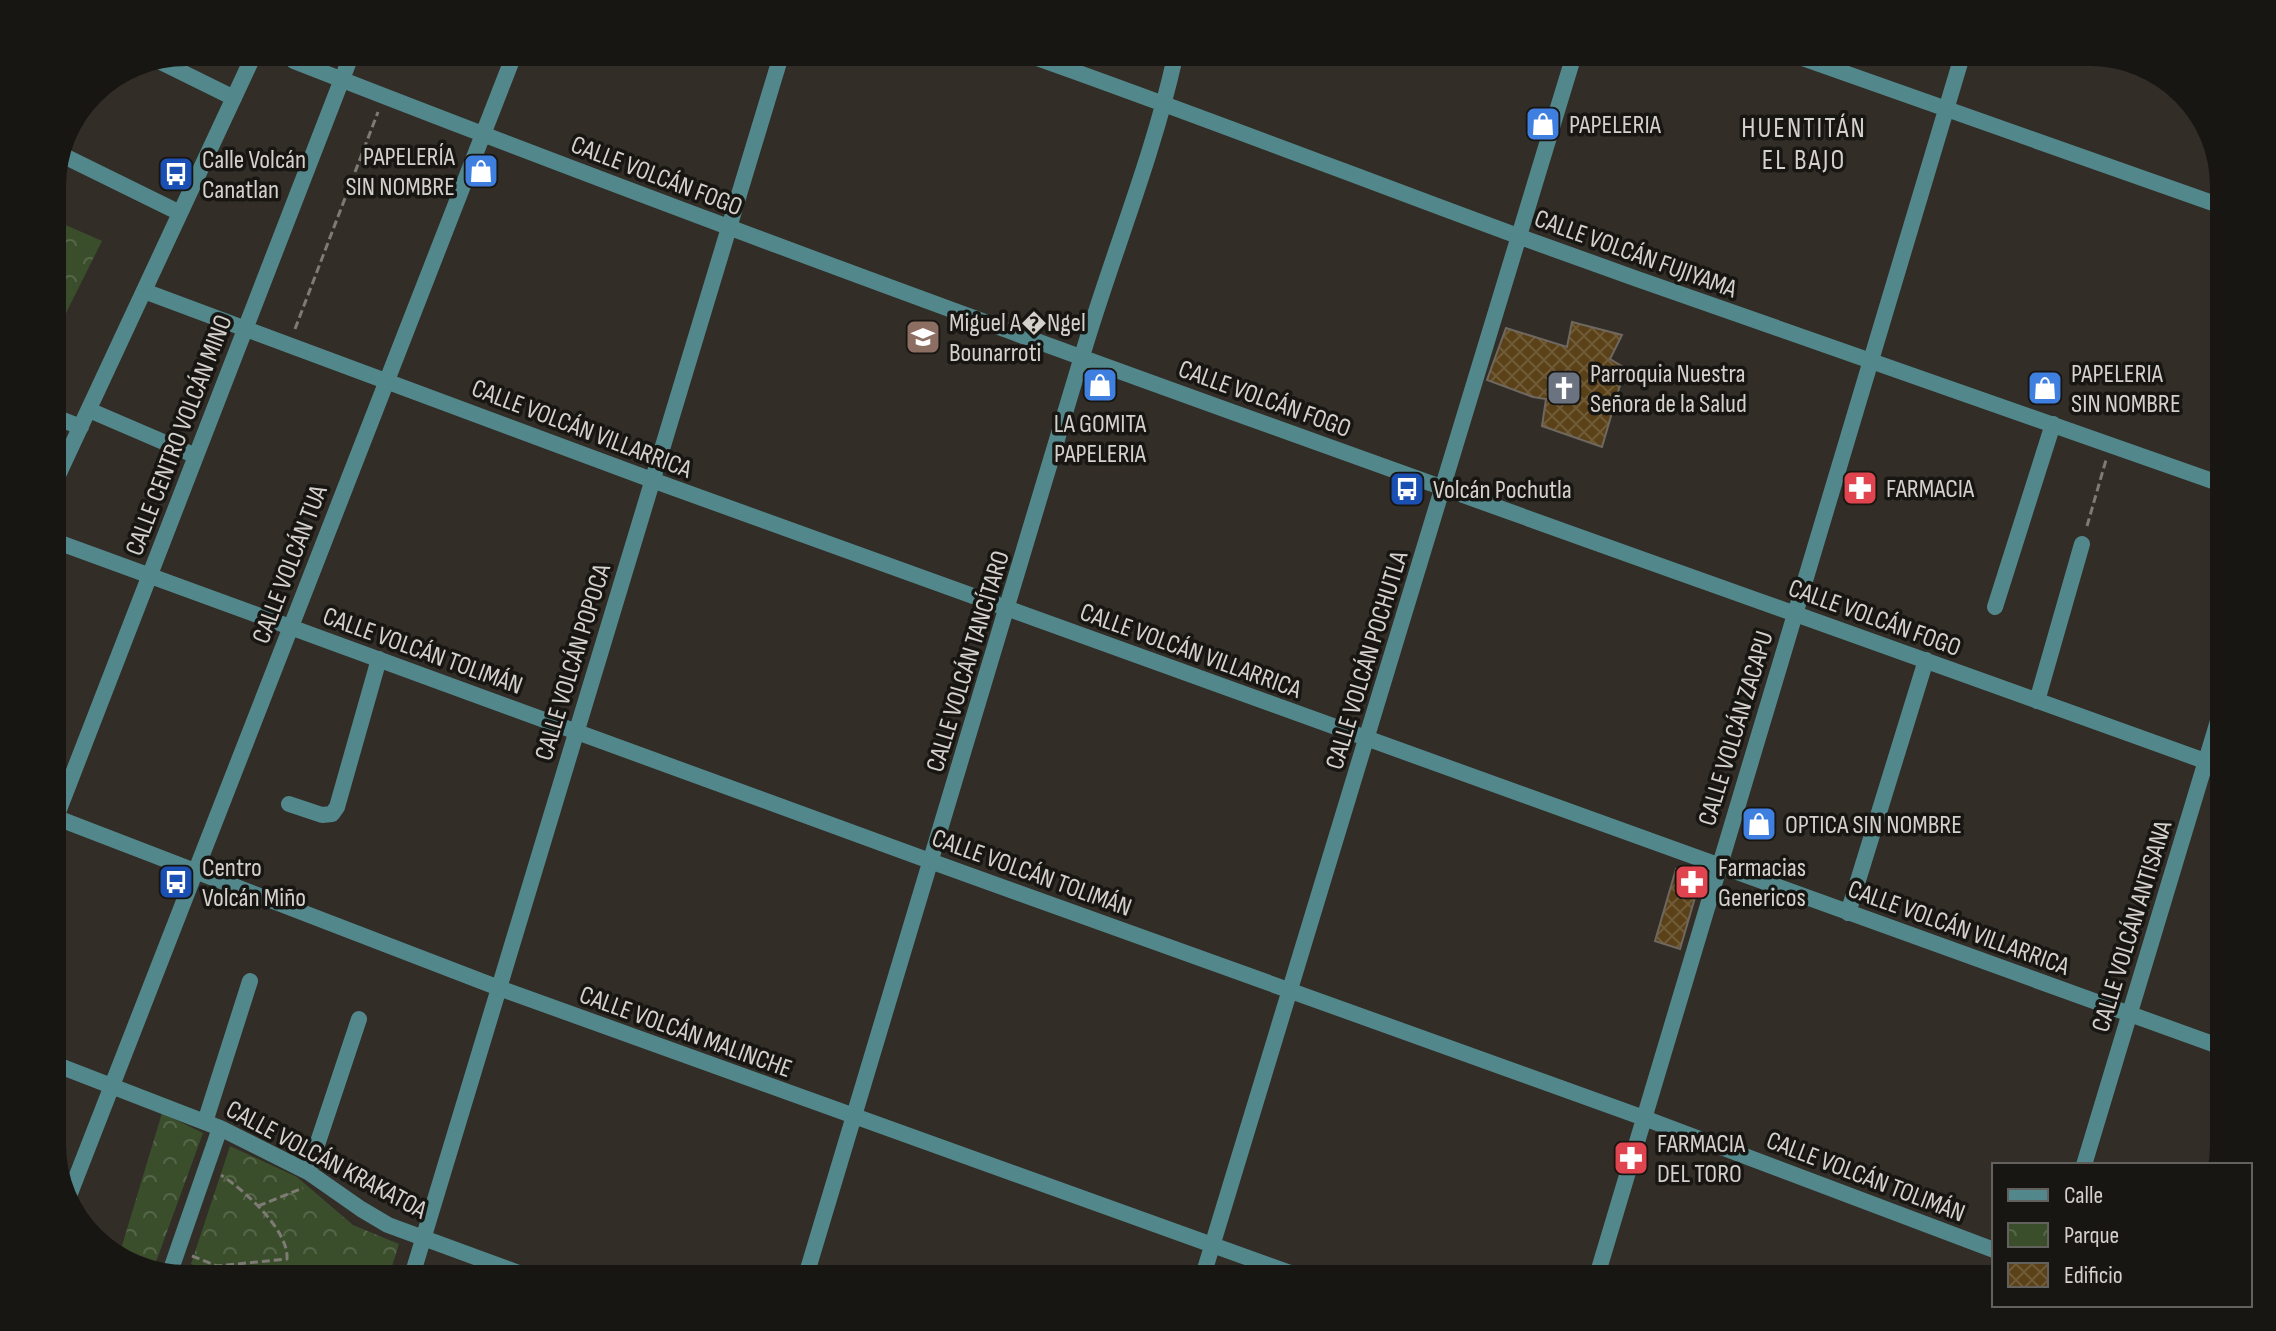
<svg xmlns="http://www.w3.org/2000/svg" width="2276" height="1331" viewBox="0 0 2276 1331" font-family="'Sofia Sans Condensed',sans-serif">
<defs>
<pattern id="park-crowns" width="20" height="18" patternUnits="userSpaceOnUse" patternTransform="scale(2)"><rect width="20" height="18" fill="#3a4e2c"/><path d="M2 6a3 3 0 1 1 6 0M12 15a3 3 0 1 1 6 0" fill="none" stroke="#566649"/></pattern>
<pattern id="building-cross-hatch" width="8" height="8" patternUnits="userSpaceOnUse" patternTransform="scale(2)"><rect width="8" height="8" fill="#5a4118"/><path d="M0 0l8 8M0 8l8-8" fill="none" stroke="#715b38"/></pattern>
</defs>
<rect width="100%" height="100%" fill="#322d26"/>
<path fill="url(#park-crowns)" d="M 52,219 L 102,241 L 52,341 Z
M 162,1113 L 203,1133 L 153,1270 L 118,1259 Z
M 230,1146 L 297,1177 L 353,1225 L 399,1244 L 388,1279 L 230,1279 L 191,1264 Z"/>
<path fill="url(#building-cross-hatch)" stroke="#6e6860" stroke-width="2" d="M 1572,322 L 1622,335 L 1610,359 L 1625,368 L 1602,447 L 1542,426 L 1546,399 L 1533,397 L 1487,380 L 1506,328 L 1567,347 Z
M 1676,869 L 1701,877 L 1680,949 L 1655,941 Z"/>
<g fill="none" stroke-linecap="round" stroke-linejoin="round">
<path stroke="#7e7a74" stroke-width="3" stroke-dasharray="8 4" stroke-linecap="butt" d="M 52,251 C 63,269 60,286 52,305
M 295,329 L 378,112
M 2087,526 L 2106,460
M 258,1206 L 303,1188
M 192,1256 L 217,1266 L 287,1259 C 289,1230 244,1190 221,1175"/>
<path stroke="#52878b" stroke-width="16" d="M 1791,54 L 2224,207
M 1034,57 C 1198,115 1360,178 1523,238 C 1756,322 1990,403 2224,485
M 294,61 C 932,311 1580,535 2224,768
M 161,62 L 234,98
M 62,155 L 180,213
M 144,291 L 652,480 L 2224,1048
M 89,410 L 196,456
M 52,416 L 81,427
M 52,488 L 251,61
M 52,540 L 930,861 L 1644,1118 L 1994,1250
M 1995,607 L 2053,424
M 2037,701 L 2082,544
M 289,804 L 322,815 L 332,814 L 337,807 L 379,659
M 52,816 L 499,988 L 1307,1279
M 53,825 L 349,61
M 1848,913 L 1926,660
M 52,1063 L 220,1128 L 308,1172 L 361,1209 L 388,1225 L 535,1279
M 205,1122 L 250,981
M 2084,1165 L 2224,701
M 308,1172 L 359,1019
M 67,1201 L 512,60
M 169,1275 L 220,1128
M 411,1279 L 780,59
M 805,1279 C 897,974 990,669 1080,363 C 1110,260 1152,161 1175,57
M 1202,1279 L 1574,55
M 1596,1279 L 1963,53"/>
</g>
<defs>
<symbol id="shop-square" viewBox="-11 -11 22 22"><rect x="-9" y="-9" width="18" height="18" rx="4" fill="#3f7fe0" stroke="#181612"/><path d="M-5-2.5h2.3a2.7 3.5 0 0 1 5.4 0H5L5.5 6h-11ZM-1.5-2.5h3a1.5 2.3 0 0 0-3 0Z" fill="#fff"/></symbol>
<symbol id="bus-square" viewBox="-11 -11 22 22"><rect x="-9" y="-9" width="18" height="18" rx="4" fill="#1a4fb4" stroke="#181612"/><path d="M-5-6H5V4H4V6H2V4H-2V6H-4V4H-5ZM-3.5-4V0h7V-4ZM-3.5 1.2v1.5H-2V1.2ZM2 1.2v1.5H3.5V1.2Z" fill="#fff"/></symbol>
<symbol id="school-square" viewBox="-11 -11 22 22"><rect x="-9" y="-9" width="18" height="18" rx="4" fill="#8d6e63" stroke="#181612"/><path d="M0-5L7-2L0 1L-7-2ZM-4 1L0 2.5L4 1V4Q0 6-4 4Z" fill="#fff"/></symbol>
<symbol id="church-square" viewBox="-11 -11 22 22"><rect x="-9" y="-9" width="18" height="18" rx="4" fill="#6b7280" stroke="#181612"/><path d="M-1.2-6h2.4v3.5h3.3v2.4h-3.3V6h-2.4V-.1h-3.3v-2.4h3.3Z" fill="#fff"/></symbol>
<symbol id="pharmacy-square" viewBox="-11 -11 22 22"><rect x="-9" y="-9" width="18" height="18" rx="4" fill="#e0444e" stroke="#181612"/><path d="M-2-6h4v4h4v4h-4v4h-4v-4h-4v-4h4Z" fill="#fff"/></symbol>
</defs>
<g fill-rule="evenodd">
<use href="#shop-square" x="1523" y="104" width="40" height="40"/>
<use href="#shop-square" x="461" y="151" width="40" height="40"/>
<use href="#bus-square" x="156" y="154" width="40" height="40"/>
<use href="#school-square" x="903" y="317" width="40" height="40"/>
<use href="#shop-square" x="1080" y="365" width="40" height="40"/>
<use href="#church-square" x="1544" y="368" width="40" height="40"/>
<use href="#shop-square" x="2025" y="368" width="40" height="40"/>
<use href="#pharmacy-square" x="1840" y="468" width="40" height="40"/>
<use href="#bus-square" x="1387" y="469" width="40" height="40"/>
<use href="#shop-square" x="1739" y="804" width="40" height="40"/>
<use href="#bus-square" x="156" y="862" width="40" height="40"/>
<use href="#pharmacy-square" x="1672" y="862" width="40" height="40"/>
<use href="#pharmacy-square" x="1611" y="1138" width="40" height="40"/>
</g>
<g text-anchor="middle" stroke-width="7" stroke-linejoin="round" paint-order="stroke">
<g font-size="26" fill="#d4d1cd" stroke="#181612" text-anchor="start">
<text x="1569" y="133">PAPELERIA</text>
<text x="455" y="165" text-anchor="end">PAPELERÍA<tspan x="455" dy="30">SIN NOMBRE</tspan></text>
<text x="202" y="168">Calle Volcán<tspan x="202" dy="30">Canatlan</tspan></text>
<text x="949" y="331">Miguel A�Ngel<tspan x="949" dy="30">Bounarroti</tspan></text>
<text x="1590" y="382">Parroquia Nuestra<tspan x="1590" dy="30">Señora de la Salud</tspan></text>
<text x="2071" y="382">PAPELERIA<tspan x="2071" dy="30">SIN NOMBRE</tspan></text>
<text x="1100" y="432" text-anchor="middle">LA GOMITA<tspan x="1100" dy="30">PAPELERIA</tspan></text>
<text x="1886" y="497">FARMACIA</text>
<text x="1433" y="498">Volcán Pochutla</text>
<text x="1785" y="833">OPTICA SIN NOMBRE</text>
<text x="202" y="876">Centro<tspan x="202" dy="30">Volcán Miño</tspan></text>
<text x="1718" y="876">Farmacias<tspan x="1718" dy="30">Genericos</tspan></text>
<text x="1657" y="1152">FARMACIA<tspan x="1657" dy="30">DEL TORO</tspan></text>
</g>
<g font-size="26" fill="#d4d1cd" stroke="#181612">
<text transform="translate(657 175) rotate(21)" y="9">CALLE VOLCÁN FOGO</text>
<text transform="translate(1636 253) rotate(20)" y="9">CALLE VOLCÁN FUJIYAMA</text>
<text transform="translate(1265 398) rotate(20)" y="9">CALLE VOLCÁN FOGO</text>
<text transform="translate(582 428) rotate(21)" y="9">CALLE VOLCÁN VILLARRICA</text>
<text transform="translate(178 435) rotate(-69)" y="9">CALLE CENTRO VOLCÁN MINO</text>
<text transform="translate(289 564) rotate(-69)" y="9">CALLE VOLCÁN TUA</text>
<text transform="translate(1875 617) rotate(20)" y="9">CALLE VOLCÁN FOGO</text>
<text transform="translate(423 650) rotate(20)" y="9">CALLE VOLCÁN TOLIMÁN</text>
<text transform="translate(1191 650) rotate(20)" y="9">CALLE VOLCÁN VILLARRICA</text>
<text transform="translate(1366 660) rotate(-73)" y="9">CALLE VOLCÁN POCHUTLA</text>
<text transform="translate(967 661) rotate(-73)" y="9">CALLE VOLCÁN TANCÍTARO</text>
<text transform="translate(572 662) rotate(-73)" y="9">CALLE VOLCÁN POPOCA</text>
<text transform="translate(1735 728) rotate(-73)" y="9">CALLE VOLCÁN ZACAPU</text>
<text transform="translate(1032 872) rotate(20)" y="9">CALLE VOLCÁN TOLIMÁN</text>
<text transform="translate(2131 926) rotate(-73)" y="9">CALLE VOLCÁN ANTISANA</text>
<text transform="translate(1959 927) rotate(20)" y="9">CALLE VOLCÁN VILLARRICA</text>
<text transform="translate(686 1031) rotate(20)" y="9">CALLE VOLCÁN MALINCHE</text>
<text transform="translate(327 1159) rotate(28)" y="9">CALLE VOLCÁN KRAKATOA</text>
<text transform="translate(1866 1176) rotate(21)" y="9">CALLE VOLCÁN TOLIMÁN</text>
</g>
<g font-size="28" letter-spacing="2" fill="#d4d1cd" stroke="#181612">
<text x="1804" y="137">HUENTITÁN<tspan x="1804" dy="32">EL BAJO</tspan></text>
</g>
</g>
<path d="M0 0H2276V1331H0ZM186 66H2090A120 120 0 0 1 2210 186V1145A120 120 0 0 1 2090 1265H186A120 120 0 0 1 66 1145V186A120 120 0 0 1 186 66Z" fill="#181612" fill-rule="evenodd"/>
<rect x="1992" y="1163" width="260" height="144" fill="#181612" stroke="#63615d" stroke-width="2"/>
<rect x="2008" y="1189" width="40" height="12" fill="#52878b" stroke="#63615d" stroke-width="2"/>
<text x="2064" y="1203" font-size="24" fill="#d4d1cd">Calle</text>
<rect x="2008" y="1223" width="40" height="24" fill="url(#park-crowns)" stroke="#63615d" stroke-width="2"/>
<text x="2064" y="1243" font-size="24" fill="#d4d1cd">Parque</text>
<rect x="2008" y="1263" width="40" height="24" fill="url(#building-cross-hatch)" stroke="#63615d" stroke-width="2"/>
<text x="2064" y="1283" font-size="24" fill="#d4d1cd">Edificio</text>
</svg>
